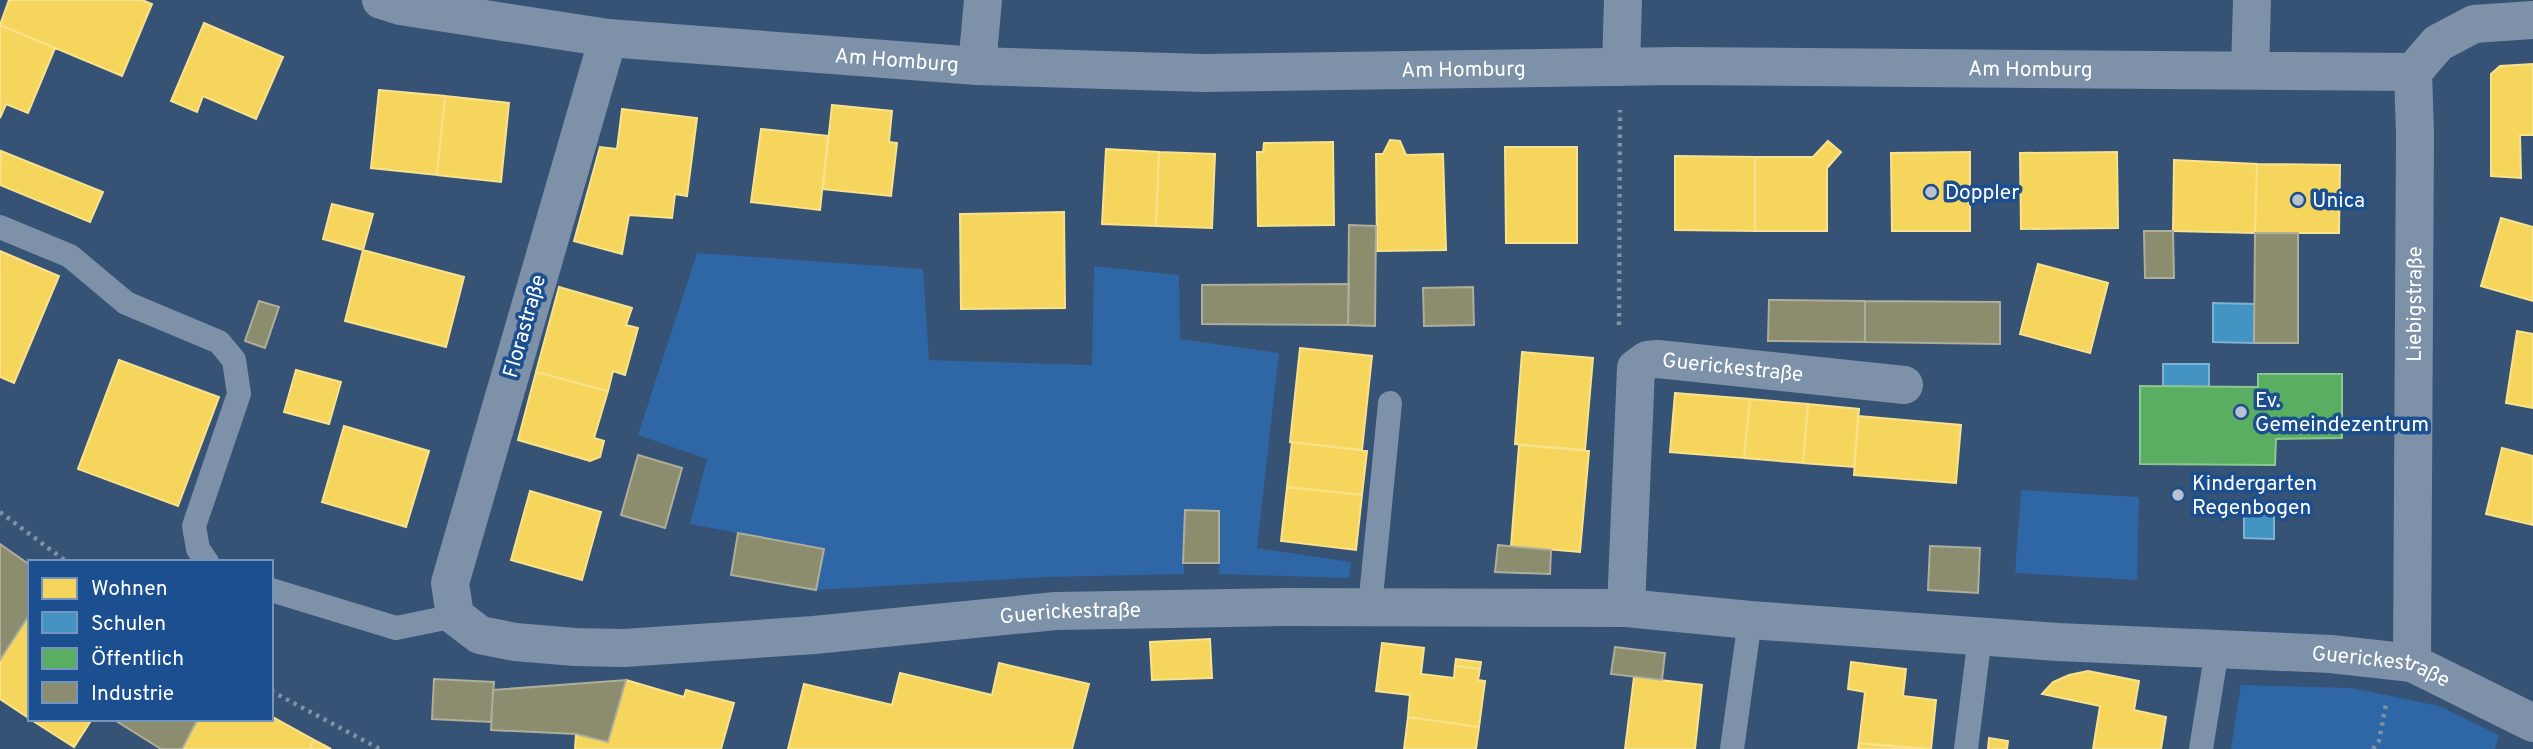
<svg xmlns="http://www.w3.org/2000/svg" width="2533" height="749" viewBox="0 0 2533 749" font-family="Overpass,sans-serif">
<rect width="100%" height="100%" fill="#365274"/>
<path fill="#2f66a5" d="M 697,253 L 923,269 L 929,360 L 1092,365 L 1094,266 L 1179,275 L 1180,339 L 1279,353 L 1257,548 L 1351,562 L 1349,578 L 1219,574 L 1219,511 L 1185,510 L 1184,574 L 1048,577 L 816,590 L 824,549 L 690,524 L 707,459 L 638,435 Z
M 2021,490 L 2139,497 L 2137,580 L 2015,573 Z
M 2241,685 L 2352,688 L 2439,706 L 2499,735 L 2495,749 L 2231,749 Z"/>
<path fill="#f6d55c" stroke="#f9e28d" stroke-width="2" d="M 9,0 L 142,0 L 152,4 L 122,76 L 0,25 Z
M 204,23 L 283,57 L 256,119 L 203,96 L 197,112 L 171,101 Z
M 0,25 L 55,48 L 28,113 L 6,104 L 0,118 Z
M 2533,64 L 2533,135 L 2520,135 L 2521,178 L 2491,176 L 2491,74 L 2500,66 Z
M 379,90 L 445,96 L 437,175 L 371,168 Z
M 445,96 L 509,103 L 501,182 L 437,175 Z
M 832,105 L 892,111 L 889,142 L 897,143 L 891,196 L 823,189 Z
M 622,109 L 697,118 L 687,196 L 675,194 L 672,218 L 629,215 L 622,254 L 574,241 L 600,147 L 617,149 Z
M 761,129 L 828,136 L 820,210 L 751,202 Z
M 1390,140 L 1400,141 L 1406,155 L 1443,154 L 1446,250 L 1377,251 L 1376,154 L 1383,154 Z
M 1828,141 L 1841,152 L 1827,168 L 1827,231 L 1755,231 L 1755,157 L 1813,157 Z
M 1333,142 L 1334,225 L 1258,226 L 1257,152 L 1263,152 L 1264,143 Z
M 1505,147 L 1577,147 L 1577,243 L 1506,243 Z
M 1106,149 L 1159,152 L 1156,226 L 1102,224 Z
M 1,151 L 103,192 L 90,222 L 0,185 Z
M 1159,152 L 1215,154 L 1212,228 L 1156,226 Z
M 1970,152 L 1970,231 L 1892,231 L 1891,153 Z
M 2117,152 L 2118,228 L 2021,229 L 2020,153 Z
M 1675,156 L 1755,157 L 1755,231 L 1675,230 Z
M 2174,160 L 2257,164 L 2255,233 L 2173,231 Z
M 2257,164 L 2340,165 L 2339,233 L 2255,233 Z
M 332,204 L 373,214 L 363,250 L 323,239 Z
M 1064,212 L 1065,308 L 961,309 L 960,214 Z
M 2501,218 L 2533,227 L 2533,301 L 2481,286 Z
M 363,250 L 464,277 L 446,347 L 345,321 Z
M 0,251 L 59,276 L 14,383 L 0,377 Z
M 2038,264 L 2108,283 L 2090,353 L 2020,334 Z
M 559,287 L 632,308 L 626,325 L 638,328 L 625,375 L 613,371 L 608,391 L 536,372 Z
M 2517,331 L 2533,334 L 2533,408 L 2506,403 Z
M 1300,348 L 1372,356 L 1362,450 L 1290,442 Z
M 1522,352 L 1593,358 L 1585,450 L 1515,444 Z
M 119,360 L 219,397 L 178,506 L 78,469 Z
M 296,370 L 341,382 L 329,424 L 284,412 Z
M 536,372 L 608,391 L 594,438 L 604,441 L 600,457 L 590,461 L 518,440 Z
M 1675,393 L 1750,399 L 1744,458 L 1670,452 Z
M 1750,399 L 1808,404 L 1803,463 L 1744,458 Z
M 1808,404 L 1859,409 L 1854,467 L 1803,463 Z
M 1858,416 L 1961,425 L 1956,483 L 1854,475 Z
M 344,426 L 429,451 L 406,527 L 322,502 Z
M 1292,442 L 1367,451 L 1362,495 L 1287,487 Z
M 1519,445 L 1589,451 L 1580,552 L 1511,546 Z
M 2502,448 L 2533,456 L 2533,525 L 2486,514 Z
M 1287,487 L 1362,495 L 1356,550 L 1281,541 Z
M 530,491 L 601,512 L 582,580 L 511,560 Z
M 30,614 L 30,719 L 0,699 L 0,660 Z
M 1210,639 L 1212,678 L 1152,680 L 1150,642 Z
M 1382,643 L 1424,648 L 1421,674 L 1454,678 L 1455,666 L 1480,669 L 1478,680 L 1485,681 L 1479,727 L 1408,717 L 1410,695 L 1376,691 Z
M 1456,659 L 1481,662 L 1480,669 L 1455,666 Z
M 1851,662 L 1906,669 L 1903,696 L 1936,700 L 1931,749 L 1859,743 L 1865,692 L 1848,689 Z
M 999,663 L 1089,684 L 1072,749 L 788,749 L 804,684 L 892,705 L 900,673 L 992,695 Z
M 2088,671 L 2139,681 L 2134,710 L 2166,717 L 2161,749 L 2093,749 L 2100,706 L 2042,694 L 2053,682 L 2069,675 Z
M 1634,677 L 1702,685 L 1695,749 L 1625,749 Z
M 626,680 L 684,697 L 686,690 L 734,703 L 721,749 L 575,749 L 576,734 L 608,742 Z
M 271,716 L 314,740 L 309,749 L 182,749 L 198,719 L 271,719 Z
M 1408,717 L 1479,727 L 1476,749 L 1404,749 Z
M 30,719 L 92,719 L 74,747 Z
M 1989,738 L 2008,741 L 2007,749 L 1988,749 Z
M 314,740 L 331,749 L 309,749 Z
M 1859,743 L 1915,749 L 1858,749 Z"/>
<path fill="#4393c3" stroke="#7bb3d5" stroke-width="2" d="M 2213,303 L 2255,304 L 2254,343 L 2213,342 Z
M 2163,364 L 2209,364 L 2209,387 L 2163,386 Z
M 2244,507 L 2274,508 L 2274,539 L 2244,538 Z"/>
<path fill="#5aae61" stroke="#8cc690" stroke-width="2" d="M 2258,374 L 2342,374 L 2342,438 L 2276,439 L 2275,465 L 2140,464 L 2140,386 L 2258,387 Z"/>
<path fill="#8c8c6e" stroke="#aeae9a" stroke-width="2" d="M 1349,225 L 1376,226 L 1375,326 L 1348,325 Z
M 2144,231 L 2173,231 L 2174,278 L 2145,278 Z
M 2255,233 L 2298,233 L 2298,343 L 2254,343 Z
M 1349,284 L 1348,325 L 1202,324 L 1202,285 Z
M 1473,287 L 1474,325 L 1424,326 L 1423,288 Z
M 1769,300 L 1865,301 L 1865,342 L 1768,341 Z
M 259,301 L 279,307 L 265,348 L 245,341 Z
M 1865,301 L 2000,302 L 2000,344 L 1865,342 Z
M 638,455 L 682,468 L 665,528 L 621,515 Z
M 1185,510 L 1219,511 L 1219,563 L 1183,563 Z
M 738,533 L 824,549 L 816,590 L 731,575 Z
M 0,544 L 30,565 L 30,614 L 0,660 Z
M 1498,545 L 1551,550 L 1550,574 L 1495,572 Z
M 1930,546 L 1980,548 L 1978,593 L 1928,590 Z
M 1615,647 L 1665,653 L 1662,680 L 1611,674 Z
M 434,679 L 494,682 L 491,722 L 432,719 Z
M 626,680 L 608,742 L 576,734 L 491,730 L 493,690 Z
M 113,719 L 198,719 L 182,749 L 161,749 Z"/>
<g fill="none" stroke-linecap="round" stroke-linejoin="round">
<path stroke="#7d92a8" stroke-width="4.5" stroke-dasharray="3.5 5" stroke-linecap="butt" d="M 1619,325 L 1620,110
M 0,512 L 67,562
M 271,691 L 380,749
M 2373,749 L 2379,741 L 2386,704"/>
<path stroke="#7d92a8" stroke-width="24" d="M 0,227 L 70,256 L 126,303 L 219,342 L 234,360 L 239,394 L 194,526 L 198,549 L 207,562
M 271,590 L 396,628 L 455,616
M 1370,607 L 1390,403
M 1732,749 L 1750,620
M 1966,749 L 1980,636
M 2201,749 L 2217,650"/>
<g stroke="#7d92a8" stroke-width="38">
<path id="s1" d="M 381,0 L 400,6 L 608,38 L 977,66 L 1203,73 L 1676,66 L 2413,72 L 2438,43 L 2474,24 L 2533,20"/>
<path id="s2" d="M 608,38 L 450,583 L 455,616 L 480,635 L 515,642 L 575,647 L 624,648 L 814,635 L 1056,611 L 1284,607 L 1626,608 L 1750,620 L 2058,642 L 2331,654 L 2412,663 L 2533,723"/>
<path d="M 977,66 L 983,0"/>
<path d="M 1621,67 L 1623,0"/>
<path d="M 2250,70 L 2252,0"/>
<path id="s3" d="M 1626,608 L 1636,368 L 1647,360 L 1658,359 L 1904,385"/>
<path id="s4" d="M 2412,663 L 2415,134 L 2413,72"/>
</g>
</g>
<g fill="#b9c2ce" stroke="#1b4f8f" stroke-width="2.5">
<circle cx="1931" cy="192" r="7"/>
<circle cx="2298" cy="200" r="7"/>
<circle cx="2241" cy="412" r="7"/>
<circle cx="2178" cy="495" r="7"/>
</g>
<g text-anchor="middle" stroke-width="7" stroke-linejoin="round" paint-order="stroke">
<g font-size="21" fill="#fff" stroke="#1b4f8f">
<text dy="7" stroke="none"><textPath href="#s1" startOffset="520">Am Homburg</textPath></text>
<text dy="7" stroke="none"><textPath href="#s1" startOffset="1087">Am Homburg</textPath></text>
<text dy="7" stroke="none"><textPath href="#s1" startOffset="1654">Am Homburg</textPath></text>
<text dy="7" stroke="none"><textPath href="#s4" startOffset="359">Liebigstraße</textPath></text>
<text transform="translate(524 326) rotate(-74)" y="7">Florastraße</text>
<text dy="7" stroke="none"><textPath href="#s3" startOffset="340">Guerickestraße</textPath></text>
<text dy="7" stroke="none"><textPath href="#s2" startOffset="1225">Guerickestraße</textPath></text>
<text dy="7" stroke="none"><textPath href="#s2" startOffset="2539">Guerickestraße</textPath></text>
</g>
<g font-size="21" fill="#fff" stroke="#1b4f8f" text-anchor="start">
<text x="1945" y="199">Doppler</text>
<text x="2312" y="207">Unica</text>
<text x="2255" y="407">Ev.<tspan x="2255" dy="24">Gemeindezentrum</tspan></text>
<text x="2192" y="490">Kindergarten<tspan x="2192" dy="24">Regenbogen</tspan></text>
</g>
</g>
<rect x="28" y="560" width="245" height="161" fill="#1b4f8f" stroke="#7695bc" stroke-width="2"/>
<rect x="42" y="578" width="35" height="21" fill="#f6d55c" stroke="#7695bc" stroke-width="2"/>
<text x="91" y="595" font-size="21" fill="#ffffff">Wohnen</text>
<rect x="42" y="612" width="35" height="21" fill="#4393c3" stroke="#7695bc" stroke-width="2"/>
<text x="91" y="630" font-size="21" fill="#ffffff">Schulen</text>
<rect x="42" y="648" width="35" height="21" fill="#5aae61" stroke="#7695bc" stroke-width="2"/>
<text x="91" y="665" font-size="21" fill="#ffffff">Öffentlich</text>
<rect x="42" y="682" width="35" height="21" fill="#8c8c6e" stroke="#7695bc" stroke-width="2"/>
<text x="91" y="700" font-size="21" fill="#ffffff">Industrie</text>
</svg>
